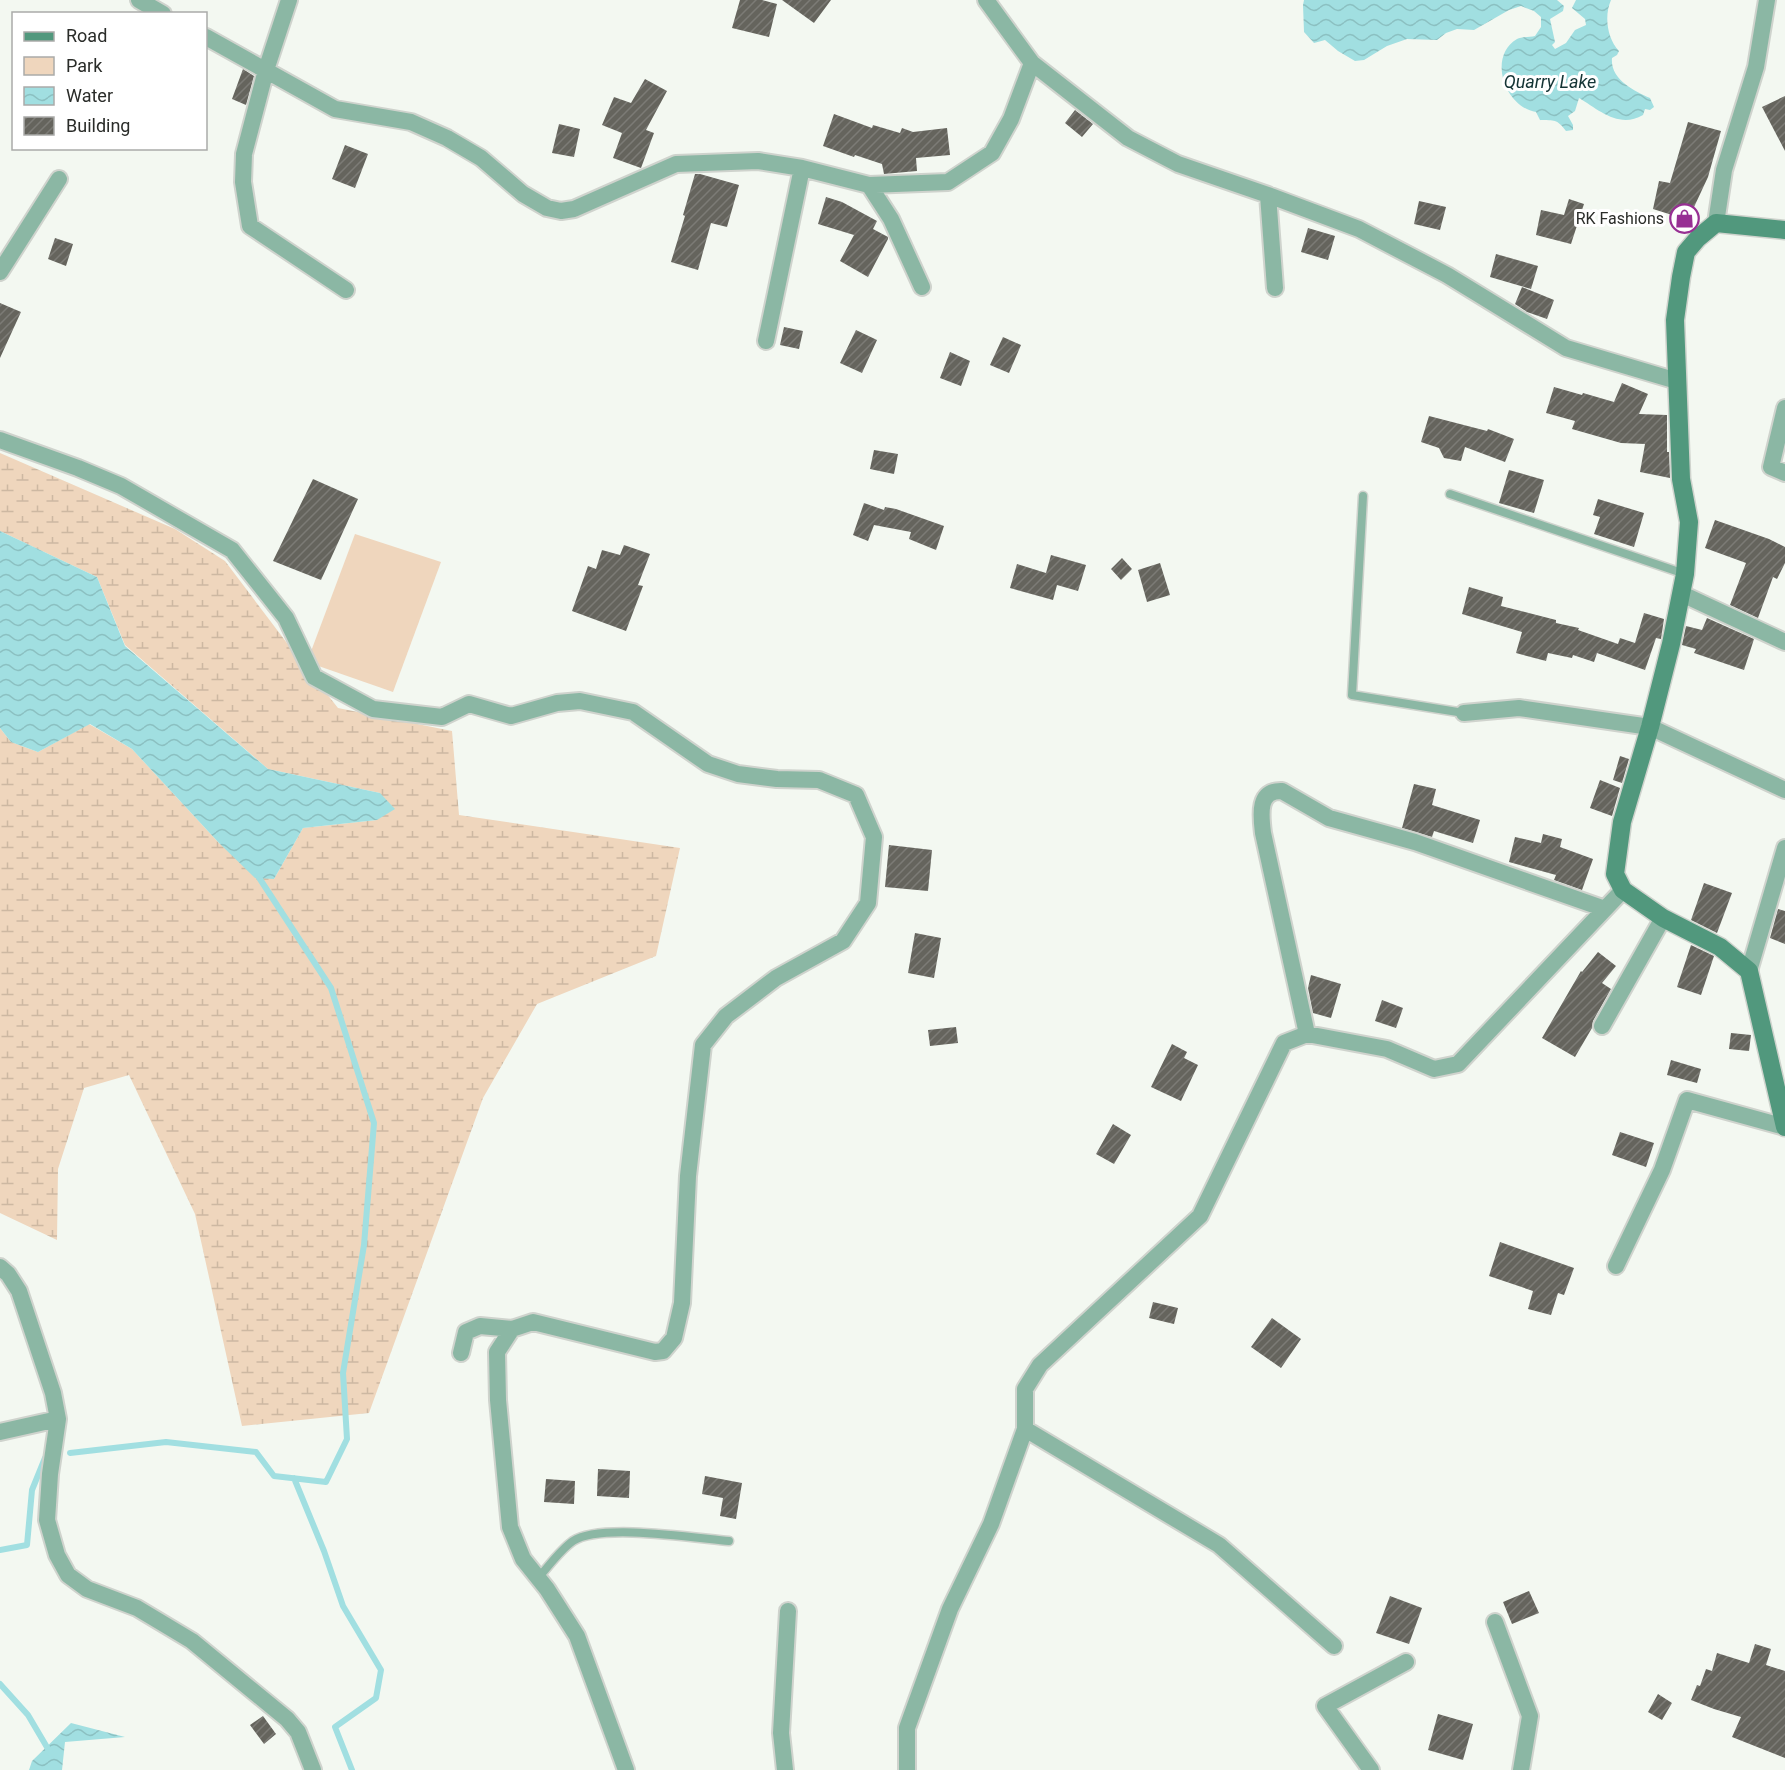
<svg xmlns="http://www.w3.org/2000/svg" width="1785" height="1770" viewBox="0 0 1785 1770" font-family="Roboto,sans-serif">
<defs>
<pattern id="wetland-marsh" width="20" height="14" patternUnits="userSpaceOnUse" patternTransform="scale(1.5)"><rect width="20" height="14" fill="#efd6bd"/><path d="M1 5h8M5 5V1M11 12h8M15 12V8" fill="none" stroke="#cdb8a2"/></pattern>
<pattern id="water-waves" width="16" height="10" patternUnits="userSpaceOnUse" patternTransform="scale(1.5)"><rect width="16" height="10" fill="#a1dfe1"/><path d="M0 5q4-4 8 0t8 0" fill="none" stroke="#8bc0c1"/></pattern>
<pattern id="building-hatch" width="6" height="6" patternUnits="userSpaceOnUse" patternTransform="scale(1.5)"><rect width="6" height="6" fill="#65645d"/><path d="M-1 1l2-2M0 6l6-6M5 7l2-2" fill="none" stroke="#7c7b76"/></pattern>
</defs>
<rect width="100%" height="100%" fill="#f3f8f1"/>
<path fill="#efd6bd" d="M 355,534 L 441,562 L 393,692 L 307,662 Z"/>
<path fill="url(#wetland-marsh)" d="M 0,453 L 175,529 L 225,561 L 293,651 L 338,708 L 452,731 L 459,815 L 680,848 L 656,956 L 537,1004 L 483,1098 L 369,1413 L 242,1426 L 195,1214 L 129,1075 L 84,1088 L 58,1169 L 57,1240 L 0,1213 L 0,728 L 11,742 L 38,752 L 89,724 L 132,749 L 219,843 L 274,879 L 303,828 L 377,820 L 380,793 L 268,769 L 125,645 L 97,577 L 0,531 Z"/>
<path fill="url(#water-waves)" d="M 1304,0 L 1557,0 L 1564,6 L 1563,11 L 1550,19 L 1555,42 L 1552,45 L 1555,49 L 1566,43 L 1575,30 L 1586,25 L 1585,19 L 1572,8 L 1576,0 L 1611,0 C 1604,16 1607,38 1619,51 L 1617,55 L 1612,58 C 1610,79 1634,91 1650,98 L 1654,107 L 1650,110 L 1645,109 L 1643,115 C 1619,129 1599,110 1579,98 L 1575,111 L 1568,116 L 1573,125 L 1573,130 L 1566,131 C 1556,118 1555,121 1540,120 L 1536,112 C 1505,107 1487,57 1517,39 C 1521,37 1530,37 1535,36 L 1541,27 L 1541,17 L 1534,11 L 1521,6 L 1509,10 L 1474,30 L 1457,29 L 1446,33 L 1437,40 L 1407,39 L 1387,46 L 1364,60 L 1355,61 L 1338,51 L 1325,40 L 1314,43 L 1304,32 L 1303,5 Z
M 0,531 L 97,577 L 125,646 L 268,769 L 380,793 L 395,809 L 377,820 L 303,828 L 274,879 L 255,878 L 219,843 L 132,749 L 90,724 L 38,752 L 11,742 L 0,728 Z
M 71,1723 L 125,1737 L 65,1742 L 62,1770 L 29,1770 L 32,1761 Z"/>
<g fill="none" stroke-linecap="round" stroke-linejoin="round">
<path stroke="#a1dfe1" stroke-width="6" d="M 70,1453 L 166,1442 L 256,1452 L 274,1476 L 326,1482 L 347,1439 L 343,1373 L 364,1245 L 374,1123 L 331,988 L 256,873
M 294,1478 L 324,1551 L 343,1606 L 381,1670 L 376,1698 L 335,1727 L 352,1770
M 0,1550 L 27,1545 L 32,1490 L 45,1458
M 0,1684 L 28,1715 L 51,1754"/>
</g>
<path fill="url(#building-hatch)" d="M 740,0 L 762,0 L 777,4 L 769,37 L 732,28 Z
M 782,0 L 831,0 L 814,23 Z
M 243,69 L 254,76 L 246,105 L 232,99 Z
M 645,79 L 667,91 L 646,130 L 654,133 L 641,168 L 613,158 L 622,133 L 602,125 L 614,97 L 631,103 Z
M 1785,96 L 1785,151 L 1762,107 Z
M 1075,110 L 1093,124 L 1082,137 L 1065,123 Z
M 834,114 L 872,128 L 873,125 L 900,133 L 902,128 L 913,132 L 947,128 L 950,155 L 916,158 L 917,171 L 884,174 L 882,164 L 855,155 L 854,157 L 823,146 Z
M 1688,122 L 1721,131 L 1708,177 L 1688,220 L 1653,209 L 1659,181 L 1670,183 Z
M 559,124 L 580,129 L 574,157 L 552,153 Z
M 345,145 L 368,154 L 355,188 L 332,179 Z
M 695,174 L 700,174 L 739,185 L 727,227 L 711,223 L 698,270 L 671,262 L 685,216 L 683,215 Z
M 826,197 L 842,202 L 877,221 L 873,229 L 888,237 L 888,239 L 868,277 L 840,261 L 854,235 L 818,224 Z
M 1569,199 L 1584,204 L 1571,244 L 1536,235 L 1541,210 L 1564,215 Z
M 1419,201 L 1446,207 L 1440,230 L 1414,224 Z
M 1308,228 L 1335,236 L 1328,260 L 1301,252 Z
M 55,238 L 73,244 L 66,266 L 48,259 Z
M 1496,254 L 1538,266 L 1531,289 L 1490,277 Z
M 1522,287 L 1554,300 L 1547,319 L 1527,312 L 1515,304 Z
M 0,303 L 21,312 L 0,358 Z
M 784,327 L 803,331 L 799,349 L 780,345 Z
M 856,330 L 877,340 L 862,373 L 840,363 Z
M 1003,337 L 1021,345 L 1009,373 L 990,365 Z
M 950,352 L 970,361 L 961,386 L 940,378 Z
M 1622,383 L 1648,394 L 1639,414 L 1667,415 L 1667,452 L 1669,452 L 1670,478 L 1640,472 L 1645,444 L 1621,443 L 1572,429 L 1575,421 L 1546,413 L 1554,387 L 1582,395 L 1583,393 L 1614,402 Z
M 1429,416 L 1487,431 L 1488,429 L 1514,439 L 1505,462 L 1465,447 L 1461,461 L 1444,458 L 1439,448 L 1421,442 Z
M 874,450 L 898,454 L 894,474 L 870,469 Z
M 1509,470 L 1544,480 L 1534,513 L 1499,503 Z
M 313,479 L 358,499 L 321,580 L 273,561 Z
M 1598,499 L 1644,513 L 1634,547 L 1594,534 L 1600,517 L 1593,515 Z
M 864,503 L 884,510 L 885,507 L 896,509 L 944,526 L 936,550 L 909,539 L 911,532 L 874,525 L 868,541 L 853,535 Z
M 1715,520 L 1769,539 L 1785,547 L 1785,563 L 1777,579 L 1773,577 L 1758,618 L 1730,605 L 1746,563 L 1705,548 Z
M 624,545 L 650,554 L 638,585 L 643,586 L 626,631 L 572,611 L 588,566 L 596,569 L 602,550 L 620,555 Z
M 1051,555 L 1086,565 L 1078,591 L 1057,585 L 1053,600 L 1010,588 L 1017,564 L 1046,573 Z
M 1122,558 L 1132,569 L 1121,580 L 1111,569 Z
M 1160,563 L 1170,595 L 1147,602 L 1138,570 Z
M 1469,587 L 1503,597 L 1501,606 L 1556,620 L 1556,623 L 1579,628 L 1578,630 L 1618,644 L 1620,638 L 1635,643 L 1644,613 L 1664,619 L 1661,639 L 1656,638 L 1645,670 L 1597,653 L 1594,662 L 1573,655 L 1572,658 L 1548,653 L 1546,661 L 1516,653 L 1522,632 L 1462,614 Z
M 1707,618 L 1754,639 L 1744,670 L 1694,653 L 1696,649 L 1682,645 L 1686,626 L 1702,630 Z
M 1620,756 L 1629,759 L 1622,783 L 1613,780 Z
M 1600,780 L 1620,788 L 1612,816 L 1590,808 Z
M 1414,784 L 1436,789 L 1432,805 L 1480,820 L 1473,843 L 1434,831 L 1432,837 L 1402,828 Z
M 1543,834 L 1562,839 L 1560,847 L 1593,859 L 1582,890 L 1554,880 L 1556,875 L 1509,862 L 1515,837 L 1541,843 Z
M 889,845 L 932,850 L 928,891 L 885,887 Z
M 1704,883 L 1732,893 L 1717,933 L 1691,920 Z
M 1778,909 L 1785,911 L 1785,944 L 1770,938 Z
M 915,933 L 941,938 L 934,978 L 908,973 Z
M 1691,945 L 1714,956 L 1701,995 L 1677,987 Z
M 1598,952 L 1616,966 L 1602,983 L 1611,989 L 1593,1021 L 1592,1028 L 1575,1057 L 1542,1038 L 1581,971 L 1582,972 Z
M 1311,975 L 1341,984 L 1331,1018 L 1313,1013 L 1308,988 Z
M 1382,1000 L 1403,1008 L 1396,1028 L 1375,1021 Z
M 956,1027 L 958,1043 L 930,1046 L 928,1030 Z
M 1731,1033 L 1751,1035 L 1749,1051 L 1729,1049 Z
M 1172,1044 L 1187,1052 L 1184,1058 L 1198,1065 L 1181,1101 L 1151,1087 Z
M 1671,1060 L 1701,1069 L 1697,1083 L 1667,1075 Z
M 1113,1124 L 1131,1135 L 1114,1164 L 1096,1154 Z
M 1620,1132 L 1654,1143 L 1646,1167 L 1612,1155 Z
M 1500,1242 L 1574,1268 L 1564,1295 L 1558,1293 L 1551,1315 L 1528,1309 L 1533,1291 L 1489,1276 Z
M 1153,1302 L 1178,1308 L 1174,1324 L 1149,1318 Z
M 1272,1318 L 1301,1339 L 1281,1368 L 1251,1347 Z
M 598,1469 L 630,1471 L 629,1498 L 597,1496 Z
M 705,1476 L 742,1483 L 736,1519 L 720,1516 L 723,1498 L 702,1494 Z
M 546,1479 L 575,1481 L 574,1504 L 544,1502 Z
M 1529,1591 L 1539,1613 L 1512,1624 L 1503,1602 Z
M 1390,1596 L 1422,1608 L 1409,1644 L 1376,1633 Z
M 1755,1644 L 1771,1649 L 1766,1665 L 1785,1671 L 1785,1758 L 1732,1737 L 1741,1717 L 1714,1709 L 1691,1700 L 1697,1685 L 1700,1686 L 1706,1669 L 1712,1671 L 1717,1653 L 1749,1663 Z
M 1658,1694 L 1672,1703 L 1662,1720 L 1648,1712 Z
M 1438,1714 L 1473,1724 L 1463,1760 L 1428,1750 Z
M 263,1716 L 276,1734 L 264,1744 L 250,1725 Z"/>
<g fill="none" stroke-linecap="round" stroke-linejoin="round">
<defs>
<path id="lane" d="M 1450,494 L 1685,574
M 1363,496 L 1352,695 L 1464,713
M 538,1578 C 549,1566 560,1550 573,1541 C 600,1523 695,1538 729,1541"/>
<path id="street" d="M 139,0 L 163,14
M 289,0 L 266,70 L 244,154 L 243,182 L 250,226 L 346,290
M 986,0 L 1032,63 L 1128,138 L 1178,164 L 1268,195 L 1359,229 L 1447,275 L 1566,348 L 1677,381
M 206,37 L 335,109 L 411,122 L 447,138 L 481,158 L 523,194 L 547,208 L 561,211 L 574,209 L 676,164 L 758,161 L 802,168 L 869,185 L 948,182 L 992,153 L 1011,119 L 1032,63
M 869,185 L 891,219 L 922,287
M 1268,195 L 1275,288
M 1716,223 L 1724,170 L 1756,67 L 1767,0
M 0,272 L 59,179
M 766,341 L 802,168
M 1785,408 L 1771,467 L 1785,473
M 0,440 L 78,468 L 121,486 L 232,550 L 286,618 L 314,677 L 373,709 L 442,717 L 469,704 L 511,716 L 557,703 L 580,701 L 633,712 L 708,764 L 738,774 L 777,779 L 819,780 L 856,795 L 874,837 L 868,903 L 843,941 L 776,978 L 726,1016 L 703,1045 L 688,1176 L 682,1303 L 674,1338 L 663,1351 L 655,1352 L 533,1322 L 512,1329 L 497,1352 L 498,1400 L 510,1527 L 523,1559 L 547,1589 L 577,1636 L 626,1770
M 1682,594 L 1785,642
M 1464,713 L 1519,708 L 1650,727 L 1785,790
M 1749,971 L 1785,848
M 1602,1026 L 1663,918
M 1307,1034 L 1263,833 C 1261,816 1257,790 1282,791 L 1329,818 L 1415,842 L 1605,909
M 1616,1266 L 1662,1170 L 1687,1100 L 1785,1127
M 0,1267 L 8,1274 L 19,1291 L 53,1393 L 58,1419 L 50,1474 L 47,1520 L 57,1555 L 68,1575 L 87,1589 L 137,1608 L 192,1641 L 287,1719 L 298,1732 L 313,1770
M 461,1353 L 466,1332 L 480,1326 L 512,1329
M 1025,1429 L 1219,1545 L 1334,1646
M 0,1432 L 58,1419
M 1495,1622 L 1530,1716 L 1521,1770
M 785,1770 L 781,1733 L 788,1611
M 907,1770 L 907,1728 L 950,1609 L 991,1524 L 1025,1429 L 1025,1389 L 1040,1365 L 1200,1216 L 1284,1043 L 1307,1034 L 1387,1049 L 1434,1069 L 1458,1064 L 1623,890
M 1371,1770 L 1325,1706 L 1406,1662"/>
<path id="secondary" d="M 1785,230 L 1716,223 L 1698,238 L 1686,252 L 1681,277 L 1675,320 L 1681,479 L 1689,522 L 1685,574 L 1671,644 L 1650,727 L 1622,822 L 1615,874 L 1623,890 L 1663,918 L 1720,947 L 1749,971 L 1785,1127"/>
</defs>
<use href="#lane" stroke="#cfd3cd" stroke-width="11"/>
<use href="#street" stroke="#cfd3cd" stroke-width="20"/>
<use href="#secondary" stroke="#cfd3cd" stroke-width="21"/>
<use href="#lane" stroke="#8bb7a4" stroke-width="8"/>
<use href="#street" stroke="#8bb7a4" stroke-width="16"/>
<use href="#secondary" stroke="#51987d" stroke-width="18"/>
</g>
<defs>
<symbol id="shop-ring" viewBox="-11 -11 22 22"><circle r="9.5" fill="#fff" stroke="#972f93" stroke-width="1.5"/><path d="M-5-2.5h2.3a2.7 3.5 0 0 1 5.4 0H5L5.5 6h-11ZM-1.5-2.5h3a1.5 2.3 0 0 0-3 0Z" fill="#972f93"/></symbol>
</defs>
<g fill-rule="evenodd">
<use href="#shop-ring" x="1668" y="202" width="33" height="33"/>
</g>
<g text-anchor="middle" stroke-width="6" stroke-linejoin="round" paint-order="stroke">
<g font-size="16" fill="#2a2c29" stroke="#fff" text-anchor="end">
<text x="1664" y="224">RK Fashions</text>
</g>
<g font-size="18" font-style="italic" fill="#143435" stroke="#fff">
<text x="1550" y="88">Quarry Lake</text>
</g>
</g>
<rect x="12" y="12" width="195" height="138" fill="#ffffff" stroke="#aaaba9" stroke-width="1.5"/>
<rect x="24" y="32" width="30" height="9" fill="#51987d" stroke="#aaaba9" stroke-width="1.5"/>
<text x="66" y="42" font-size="18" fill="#2a2c29">Road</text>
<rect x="24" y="57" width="30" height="18" fill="#efd6bd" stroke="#aaaba9" stroke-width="1.5"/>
<text x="66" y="72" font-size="18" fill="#2a2c29">Park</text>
<rect x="24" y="87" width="30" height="18" fill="url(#water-waves)" stroke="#aaaba9" stroke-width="1.5"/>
<text x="66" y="102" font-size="18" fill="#2a2c29">Water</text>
<rect x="24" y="117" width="30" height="18" fill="url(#building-hatch)" stroke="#aaaba9" stroke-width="1.5"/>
<text x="66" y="132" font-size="18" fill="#2a2c29">Building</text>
</svg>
